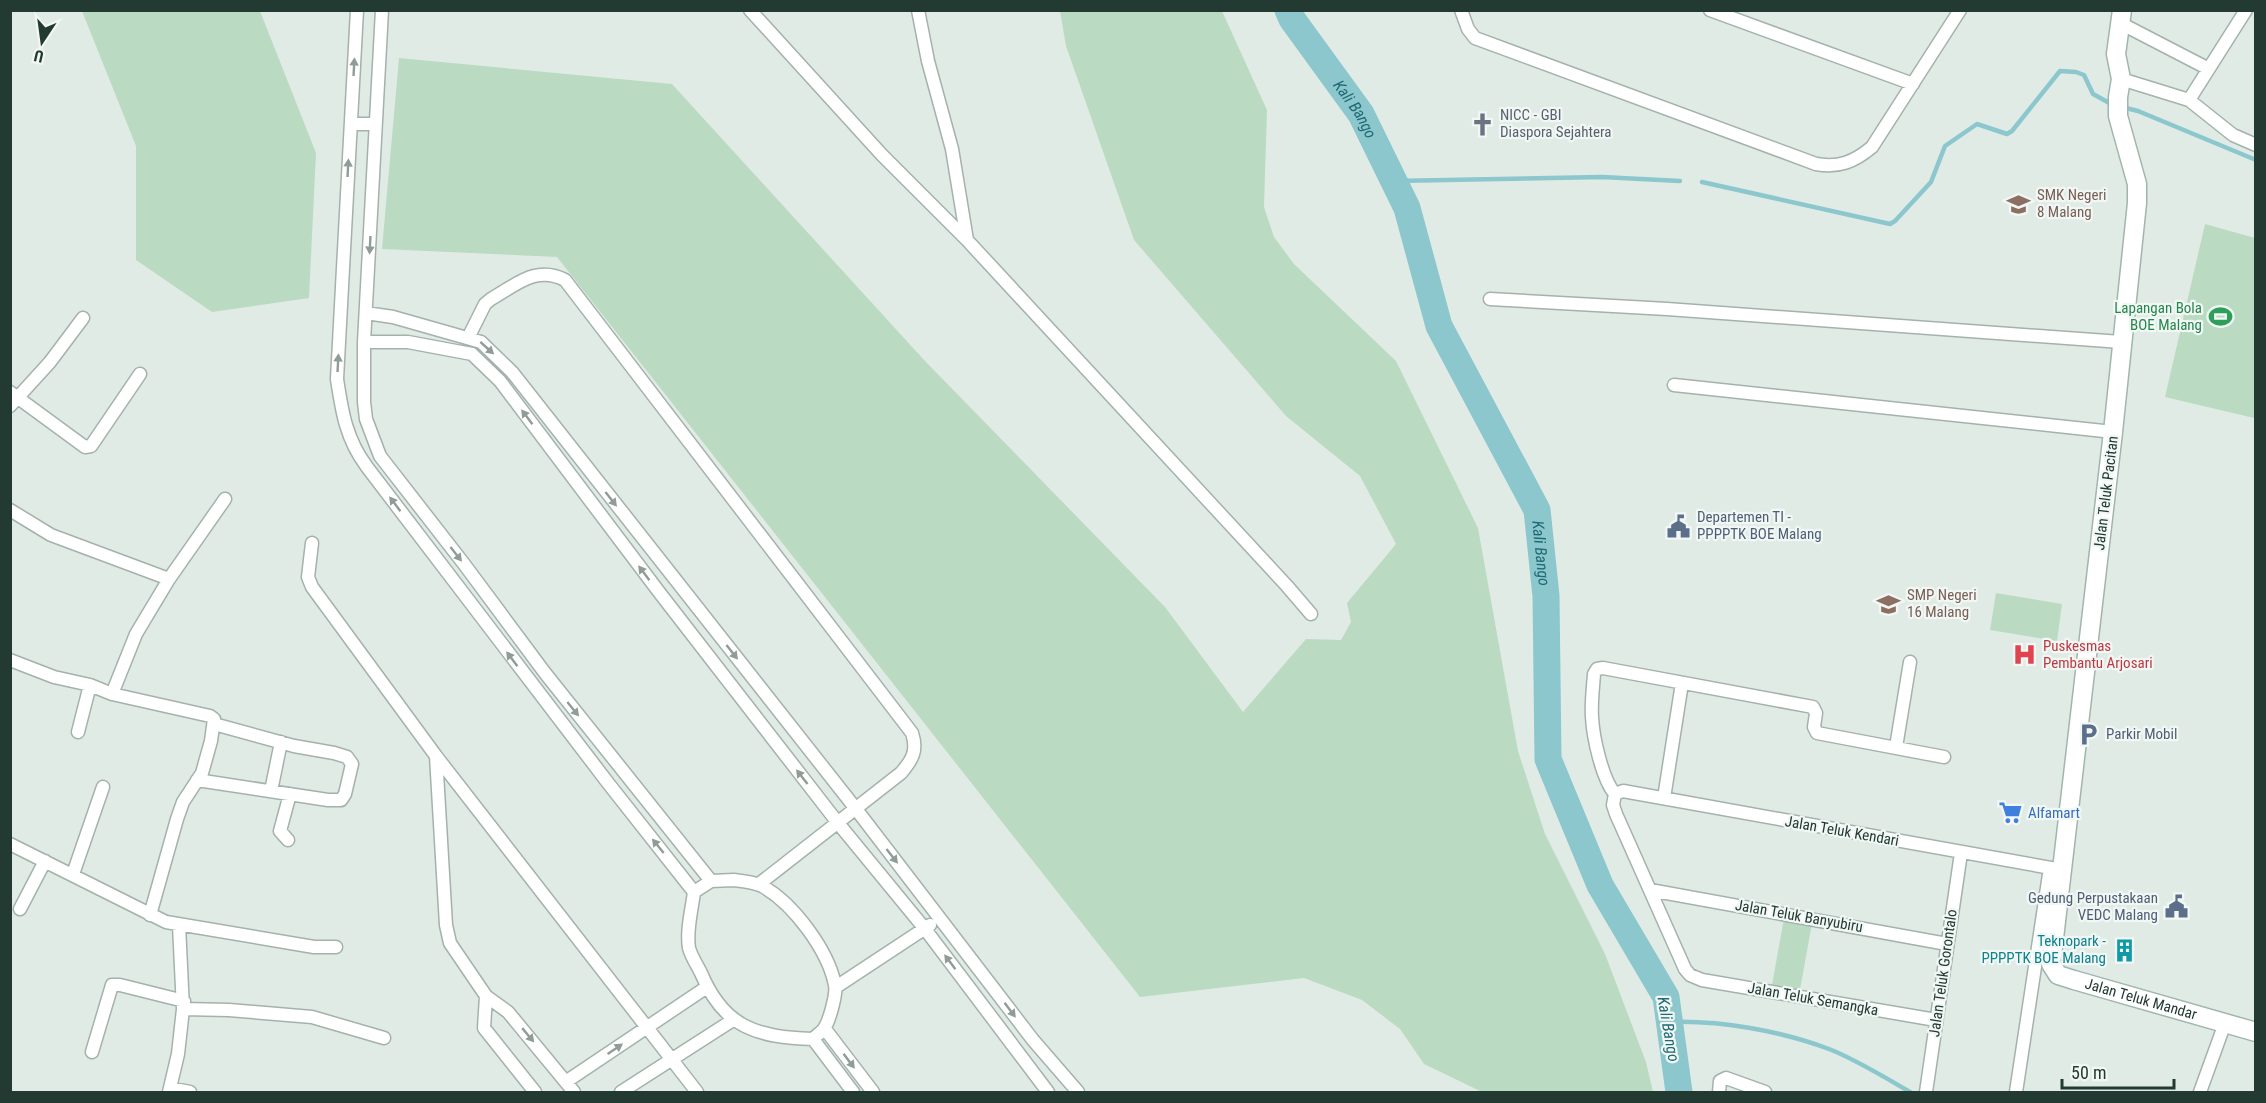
<svg xmlns="http://www.w3.org/2000/svg" width="2266" height="1103" viewBox="0 0 2266 1103" font-family="'Roboto Condensed',sans-serif">
<rect width="100%" height="100%" fill="#e1ebe5"/>
<path fill="#badbc1" d="M 82,11 L 260,11 L 316,153 L 309,298 L 212,312 L 136,260 L 136,146 Z
M 1060,11 L 1222,11 L 1267,110 L 1264,207 L 1274,237 L 1294,264 L 1396,361 L 1478,528 L 1518,751 L 1545,834 L 1605,954 L 1646,1062 L 1653,1092 L 1482,1092 L 1424,1064 L 1400,1029 L 1362,1000 L 1304,978 L 1140,997 L 557,257 L 382,249 L 399,58 L 672,84 L 925,361 L 1165,607 L 1243,712 L 1306,639 L 1341,640 L 1351,622 L 1347,603 L 1396,544 L 1360,476 L 1286,416 L 1134,240 L 1066,46 Z
M 2205,224 L 2255,238 L 2256,410 L 2254,418 L 2165,397 Z
M 1996,593 L 2062,604 L 2057,641 L 1990,630 Z
M 1784,918 L 1812,923 L 1800,990 L 1772,985 Z"/>
<g fill="none" stroke-linecap="round" stroke-linejoin="round">
<path stroke="#8bc7cd" stroke-width="4.5" d="M 2122,107 L 2138,111 L 2256,160
M 1394,181 L 1602,177 L 1680,181
M 1702,182 L 1890,224 L 1895,221 L 1931,182 L 1945,146 L 1977,124 L 2007,134 L 2012,131 L 2060,71 L 2076,72 L 2084,75 L 2093,94 L 2113,105
M 1669,1022 C 1720,1020 1781,1031 1829,1049 C 1857,1060 1884,1077 1910,1092"/>
<path stroke="#8bc7cd" stroke-width="27" id="s1" d="M 1288,10 L 1292,19 L 1361,114 L 1407,208 L 1439,326 L 1537,510 L 1546,596 L 1548,759 L 1600,885 L 1666,997 L 1679,1092"/>
<defs>
<path id="street" d="M 357,10 L 337,379 C 342,412 346,439 367,467 L 608,783 L 694,892
M 382,10 L 364,342 L 364,402 L 366,419 L 380,456 L 464,564 L 545,673 L 711,881
M 750,10 L 882,155 L 967,240 L 1287,586 L 1311,614
M 918,10 L 928,61 L 952,149 L 967,240
M 1461,10 L 1468,29 L 1475,38 L 1816,164 C 1839,168 1854,162 1872,147 L 1960,10
M 1710,10 L 1913,84
M 2120,23 L 2207,68
M 2121,79 L 2189,100 L 2233,135 L 2256,145
M 2189,100 L 2246,10
M 351,124 L 376,124
M 1490,299 L 1667,309 L 2121,342
M 366,313 L 393,317 L 481,342 L 512,372 L 856,809 L 1033,1040 L 1078,1092
M 468,338 L 485,304 L 491,299 C 516,285 536,265 565,280 L 912,733 C 918,751 912,760 901,773 L 759,884
M 364,342 L 408,342 L 472,354 L 500,381 L 659,592 L 838,823 L 925,929 L 1048,1092
M 1674,385 L 2113,432
M 10,392 L 85,447 L 91,446 L 140,374
M 10,406 L 50,362 L 83,318
M 10,510 L 51,535 L 169,579
M 312,543 L 308,577 L 312,587 L 436,756 L 697,1092
M 10,660 L 54,677 L 90,685 L 112,694 L 210,716 L 214,719 L 211,741 L 202,773 L 183,802 L 177,819 L 150,915
M 112,694 L 136,634 L 169,579 L 225,499
M 78,732 L 90,685
M 1896,747 L 1910,662
M 436,756 L 446,925 L 450,943 L 486,996 L 508,1012 L 574,1092
M 197,780 L 328,800 L 341,800 L 345,794 L 352,764 L 347,757 L 334,753 L 294,746 L 214,724
M 271,791 L 281,742
M 1615,794 C 1602,779 1593,737 1592,717 C 1591,703 1593,688 1594,674 L 1597,669 L 1603,668 L 1813,707 L 1816,713 L 1814,727 L 1817,733 L 1944,757
M 1664,798 L 1682,683
M 288,840 L 280,831 L 290,794
M 10,844 L 166,922 L 314,947 L 336,947
M 73,874 L 103,787
M 734,880 C 743,881 754,882 762,886 C 793,903 828,950 835,985 C 837,994 829,1023 823,1030 C 820,1033 816,1036 813,1039 C 757,1037 724,1028 701,973 C 697,965 691,956 689,948 C 686,930 692,909 694,892 L 711,881 Z
M 1650,890 L 1947,944
M 20,909 L 45,861
M 836,987 L 930,925
M 486,996 L 484,1028 L 535,1092
M 183,1009 L 229,1010 L 312,1017 L 384,1038
M 1936,1020 L 1702,980 L 1690,975 L 1685,969 L 1616,814 L 1613,805 L 1615,794 L 1623,791 L 2062,870
M 825,1029 L 873,1092
M 813,1039 L 853,1092
M 92,1052 L 112,985 L 120,985 L 184,1001
M 567,1081 L 707,987
M 170,1088 L 190,1092
M 169,1092 L 178,1054 L 183,1009 L 179,925
M 621,1092 L 733,1020
M 1719,1092 L 1720,1081 L 1726,1078 L 1765,1092
M 1926,1092 L 1961,853
M 2016,1092 L 2050,868
M 2200,1092 L 2225,1023"/>
<g id="secondary">
<path id="s2" d="M 2122,10 L 2116,54 L 2121,79 L 2118,97 L 2118,116 L 2137,184 L 2137,203 L 2113,432 L 2051,964 L 2058,975 L 2074,980 L 2256,1032"/>
</g>
</defs>
<use href="#street" stroke="#a4b2ac" stroke-width="15"/>
<use href="#secondary" stroke="#a0b6ad" stroke-width="21"/>
<use href="#street" stroke="#fff" stroke-width="12"/>
<use href="#secondary" stroke="#fff" stroke-width="18"/>
</g>
<defs><path id="oneway-solid" d="M-6-.8H1V-3.2L6.5 0L1 3.2V.8H-6Z" transform="scale(1.5)"/></defs>
<g fill="#909c98">
<use href="#oneway-solid" transform="translate(354 67) rotate(-87)"/>
<use href="#oneway-solid" transform="translate(348 168) rotate(-87)"/>
<use href="#oneway-solid" transform="translate(370 245) rotate(93)"/>
<use href="#oneway-solid" transform="translate(487 348) rotate(42)"/>
<use href="#oneway-solid" transform="translate(338 363) rotate(-87)"/>
<use href="#oneway-solid" transform="translate(527 417) rotate(-127)"/>
<use href="#oneway-solid" transform="translate(611 499) rotate(52)"/>
<use href="#oneway-solid" transform="translate(395 504) rotate(-127)"/>
<use href="#oneway-solid" transform="translate(456 554) rotate(52)"/>
<use href="#oneway-solid" transform="translate(644 573) rotate(-127)"/>
<use href="#oneway-solid" transform="translate(732 652) rotate(52)"/>
<use href="#oneway-solid" transform="translate(512 659) rotate(-127)"/>
<use href="#oneway-solid" transform="translate(573 709) rotate(51)"/>
<use href="#oneway-solid" transform="translate(802 777) rotate(-128)"/>
<use href="#oneway-solid" transform="translate(658 846) rotate(-129)"/>
<use href="#oneway-solid" transform="translate(892 856) rotate(52)"/>
<use href="#oneway-solid" transform="translate(950 962) rotate(-127)"/>
<use href="#oneway-solid" transform="translate(1010 1010) rotate(53)"/>
<use href="#oneway-solid" transform="translate(528 1035) rotate(50)"/>
<use href="#oneway-solid" transform="translate(615 1049) rotate(-34)"/>
<use href="#oneway-solid" transform="translate(849 1061) rotate(53)"/>
</g>
<defs>
<symbol id="church-bare" viewBox="-9 -9 18 18"><path d="M-1.2-6h2.4v3.5h3.3v2.4h-3.3V6h-2.4V-.1h-3.3v-2.4h3.3Z" fill="#6b7280" stroke="#f1f7f4" stroke-width="2.5" paint-order="stroke"/></symbol>
<symbol id="school-bare" viewBox="-9 -9 18 18"><path d="M0-5L7-2L0 1L-7-2ZM-4 1L0 2.5L4 1V4Q0 6-4 4Z" fill="#8d6e63" stroke="#f1f7f4" stroke-width="2.5" paint-order="stroke"/></symbol>
<symbol id="stadium-bare" viewBox="-9 -9 18 18"><path d="M0-5a6.5 5 0 1 0 0 10a6.5 5 0 1 0 0-10ZM-3.5-1.8h7v3.6h-7Z" fill="#2e9e5b" stroke="#f1f7f4" stroke-width="2.5" paint-order="stroke"/></symbol>
<symbol id="civic-bare" viewBox="-9 -9 18 18"><path d="M-.6-6.5H3V-4.5H.6V-3L4-1V1h2V6H-6V1h2V-1L-.6-3ZM-1.2 2.5V6h2.4V2.5Z" fill="#5c6f8a" stroke="#f1f7f4" stroke-width="2.5" paint-order="stroke"/></symbol>
<symbol id="hospital-bare" viewBox="-9 -9 18 18"><path d="M-5-5h3v3.5h4V-5h3V5h-3V1.5h-4V5h-3Z" fill="#e0444e" stroke="#f1f7f4" stroke-width="2.5" paint-order="stroke"/></symbol>
<symbol id="parking-bare" viewBox="-9 -9 18 18"><path d="M-3.5-5.5H1a3.5 3.5 0 0 1 0 7H-1V5.5H-3.5ZM-1-3.4V-.6H.8a1.4 1.4 0 0 0 0-2.8Z" fill="#5c6f8a" stroke="#f1f7f4" stroke-width="2.5" paint-order="stroke"/></symbol>
<symbol id="supermarket-bare" viewBox="-9 -9 18 18"><path d="M-6-5.5h2.5l.6 2H6L4.5 2H-2.5L-4.4-4H-6ZM-1.5 3.2a1.3 1.3 0 1 0 .1 0ZM3 3.2a1.3 1.3 0 1 0 .1 0Z" fill="#3f7fe0" stroke="#f1f7f4" stroke-width="2.5" paint-order="stroke"/></symbol>
<symbol id="building-bare" viewBox="-9 -9 18 18"><path d="M-4-6H4V6H1V3H-1V6H-4ZM-2.5-4.3h1.7v1.8h-1.7ZM.8-4.3h1.7v1.8H.8ZM-2.5-1h1.7V.8h-1.7ZM.8-1h1.7V.8H.8Z" fill="#0f9aa8" stroke="#f1f7f4" stroke-width="2.5" paint-order="stroke"/></symbol>
</defs>
<g fill-rule="evenodd">
<use href="#church-bare" x="1466" y="108" width="33" height="33"/>
<use href="#school-bare" x="2002" y="188" width="33" height="33"/>
<use href="#stadium-bare" x="2204" y="300" width="33" height="33"/>
<use href="#civic-bare" x="1662" y="510" width="33" height="33"/>
<use href="#school-bare" x="1872" y="588" width="33" height="33"/>
<use href="#hospital-bare" x="2008" y="638" width="33" height="33"/>
<use href="#parking-bare" x="2072" y="718" width="33" height="33"/>
<use href="#supermarket-bare" x="1994" y="796" width="33" height="33"/>
<use href="#civic-bare" x="2160" y="890" width="33" height="33"/>
<use href="#building-bare" x="2108" y="934" width="33" height="33"/>
</g>
<g text-anchor="middle" stroke-width="4.5" stroke-linejoin="round" paint-order="stroke">
<g font-size="15" fill="#5b616d" stroke="#f1f7f4" text-anchor="start">
<text x="1500" y="120">NICC - GBI<tspan x="1500" dy="17">Diaspora Sejahtera</tspan></text>
</g>
<g font-size="15" fill="#785e54" stroke="#f1f7f4" text-anchor="start">
<text x="2037" y="200">SMK Negeri<tspan x="2037" dy="17">8 Malang</tspan></text>
<text x="1907" y="600">SMP Negeri<tspan x="1907" dy="17">16 Malang</tspan></text>
</g>
<g font-size="15" fill="#27864d" stroke="#f1f7f4" text-anchor="end">
<text x="2202" y="313">Lapangan Bola<tspan x="2202" dy="17">BOE Malang</tspan></text>
</g>
<g font-size="15" fill="#223a32" stroke="#f1f7f4">
<text transform="translate(2106 493) rotate(-83)" y="5">Jalan Teluk Pacitan</text>
<text transform="translate(1842 831) rotate(10)" y="5">Jalan Teluk Kendari</text>
<text transform="translate(1799 916) rotate(10)" y="5">Jalan Teluk Banyubiru</text>
<text transform="translate(1943 973) rotate(-82)" y="5">Jalan Teluk Gorontalo</text>
<text transform="translate(1813 999) rotate(10)" y="5">Jalan Teluk Semangka</text>
<text dy="5" stroke="none"><textPath href="#s2" startOffset="1062">Jalan Teluk Mandar</textPath></text>
</g>
<g font-size="15" fill="#4e5e75" stroke="#f1f7f4" text-anchor="start">
<text x="1697" y="522">Departemen TI -<tspan x="1697" dy="17">PPPPTK BOE Malang</tspan></text>
<text x="2106" y="739">Parkir Mobil</text>
<text x="2158" y="903" text-anchor="end">Gedung Perpustakaan<tspan x="2158" dy="17">VEDC Malang</tspan></text>
</g>
<g font-size="15" fill="#be3a42" stroke="#f1f7f4" text-anchor="start">
<text x="2043" y="651">Puskesmas<tspan x="2043" dy="17">Pembantu Arjosari</tspan></text>
</g>
<g font-size="15" fill="#366cbe" stroke="#f1f7f4" text-anchor="start">
<text x="2028" y="818">Alfamart</text>
</g>
<g font-size="15" fill="#0d838f" stroke="#f1f7f4" text-anchor="end">
<text x="2106" y="946">Teknopark -<tspan x="2106" dy="17">PPPPTK BOE Malang</tspan></text>
</g>
<g font-size="16" font-style="italic" fill="#1f6a73" stroke="#f1f7f4">
<text dy="6" stroke="none"><textPath href="#s1" startOffset="120">Kali Bango</textPath></text>
<text dy="6" stroke="none"><textPath href="#s1" startOffset="606">Kali Bango</textPath></text>
<text transform="translate(1669 1029) rotate(80)" y="6">Kali Bango</text>
</g>
</g>
<rect width="2266" height="1103" fill="none" stroke="#223a32" stroke-width="24"/>
<g transform="translate(42 42) rotate(193)" stroke="#f1f7f4" stroke-width="4.5" paint-order="stroke">
<path d="M0-4.5L10 22L0 15L-10 22Z" fill="#223a32"/>
<text y="-9" font-size="16" font-weight="bold" text-anchor="middle" fill="#223a32">U</text>
</g>
<path d="M2062 1079v9h112v-9" fill="none" stroke="#223a32" stroke-width="3"/>
<text x="2071" y="1079" font-size="18" fill="#223a32" stroke="#f1f7f4" stroke-width="4.5" paint-order="stroke">50 m</text>
</svg>
